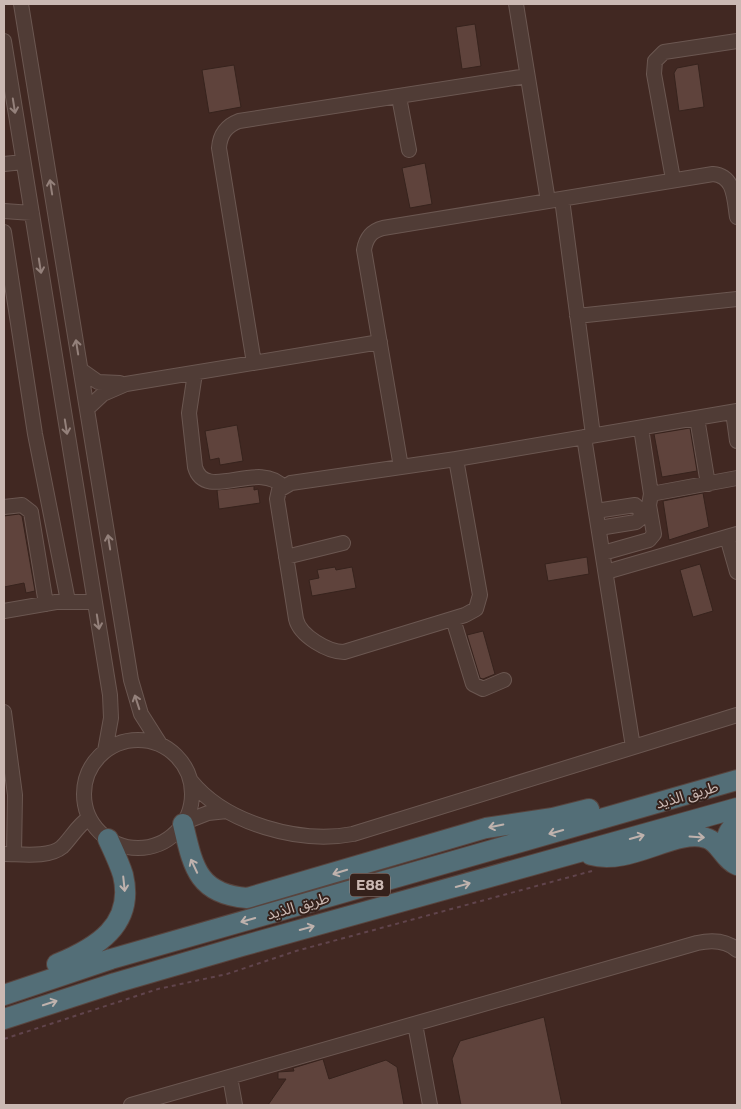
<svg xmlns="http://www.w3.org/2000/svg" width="741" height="1109" viewBox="0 0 741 1109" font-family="Montserrat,'Noto Sans Arabic',sans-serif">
<rect width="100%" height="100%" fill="#412822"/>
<path fill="#5f433c" stroke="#37231d" d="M 475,24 L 481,66 L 462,69 L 456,27 Z
M 698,64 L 704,107 L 679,111 L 674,73 L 677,68 Z
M 234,65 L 241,107 L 209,113 L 202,70 Z
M 425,163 L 432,204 L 410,208 L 402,168 Z
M 237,425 L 243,461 L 220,465 L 219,458 L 210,460 L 205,431 Z
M 690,428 L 697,471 L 662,477 L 654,434 Z
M 254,486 L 254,490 L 258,489 L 260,503 L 219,509 L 217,490 Z
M 703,493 L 709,527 L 669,540 L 663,501 Z
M 19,514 L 22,516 L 35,591 L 26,593 L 24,583 L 4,587 L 4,516 Z
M 587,557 L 589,574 L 548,581 L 545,564 Z
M 700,564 L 713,611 L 693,617 L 680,570 Z
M 335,567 L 336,570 L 352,567 L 356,588 L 312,596 L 309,580 L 319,578 L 317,570 Z
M 483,631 L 495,674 L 483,679 L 480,678 L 467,635 Z
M 544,1017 L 562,1105 L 461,1105 L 452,1059 L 460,1041 Z
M 323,1059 L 329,1079 L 386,1060 L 397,1067 L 404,1105 L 268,1105 L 286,1079 L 278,1079 L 278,1072 L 294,1071 L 293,1068 Z"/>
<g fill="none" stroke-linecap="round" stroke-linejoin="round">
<defs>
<path id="minor" d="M 21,4 L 131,680 L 141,714 L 160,744
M 516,4 L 548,201
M 4,41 L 110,695 L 111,718 L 105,751
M 399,97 L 409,150
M 4,164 L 23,162
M 673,179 L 654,74 L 655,61 L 664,52 L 737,41
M 562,199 L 593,435
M 4,211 L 32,213
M 4,232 L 35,434 L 68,601
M 577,316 L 737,299
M 254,363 L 219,148 C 220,134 226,126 239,121 L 527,76
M 81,370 L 98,382 L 120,383
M 195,373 L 189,413 L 195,467 C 205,503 259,459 283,487
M 87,409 L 103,394 L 126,384 L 380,342
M 733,412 L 737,441
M 697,418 L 708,484
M 584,437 L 633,747
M 456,459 L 480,595 L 476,609 L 465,615 L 344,652 C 328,652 300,636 296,619 L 277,499 L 279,490 L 291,483 Z
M 456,459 L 737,411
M 401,467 L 364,250 C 366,238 371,231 383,228 L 713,174 C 735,176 734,199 737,217
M 651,494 L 737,478
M 4,507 L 22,505 L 31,512 L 46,604
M 596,511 L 635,505 L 640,510 L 641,518 L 636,522 L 599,528
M 727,537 L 737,572
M 603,553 L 649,540 L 654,534 L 649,505 L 651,494 L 641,428
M 286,557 L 343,543
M 606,572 L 737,534
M 4,611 L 56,602 L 95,602
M 453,619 L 473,684 L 483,689 L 504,680
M 4,712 L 15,795 L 14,854
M84 794a54 54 0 1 1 108 0a54 54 0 1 1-108 0Z
M 191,781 C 226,824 300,844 353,834 L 737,715
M 185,822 L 208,813 L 227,811
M 4,854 C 21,854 49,858 62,847 C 72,837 77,826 89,818
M 415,1024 L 430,1105
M 230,1077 L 235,1105
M 131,1105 L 697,943 C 711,940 726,940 737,950"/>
<path id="highway" d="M 183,824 C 193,866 197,894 247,898 L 486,828 L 553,818 L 589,809
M 591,855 C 630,866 676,828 706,838 C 720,842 723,859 737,865
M 736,858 C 723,849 724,832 737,824
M 57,964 C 96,948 135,925 123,875 C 119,862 113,850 108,839
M 4,995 L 111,959 L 737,780
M 4,1019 L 115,983 L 242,946 L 737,808"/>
</defs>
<use href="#minor" stroke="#6b5751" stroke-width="16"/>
<use href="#highway" stroke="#58443e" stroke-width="22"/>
<path stroke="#60444c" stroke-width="2" stroke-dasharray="4 4" stroke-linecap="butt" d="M 4,1039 L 158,989 L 227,974 L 296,951 L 592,871"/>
<use href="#minor" stroke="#503c36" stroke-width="14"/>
<use href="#highway" stroke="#536e77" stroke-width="20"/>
</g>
<defs><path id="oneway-shaft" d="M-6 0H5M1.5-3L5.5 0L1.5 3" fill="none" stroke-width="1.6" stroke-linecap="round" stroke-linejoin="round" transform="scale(1.25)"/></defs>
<g stroke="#94817b">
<use href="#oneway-shaft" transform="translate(14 106) rotate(81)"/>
<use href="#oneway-shaft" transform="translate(51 187) rotate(-99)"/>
<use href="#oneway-shaft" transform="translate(40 266) rotate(81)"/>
<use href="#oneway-shaft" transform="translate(77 347) rotate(-99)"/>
<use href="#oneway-shaft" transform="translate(66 427) rotate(81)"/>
<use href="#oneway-shaft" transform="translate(109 542) rotate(-99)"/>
<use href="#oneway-shaft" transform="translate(98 622) rotate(81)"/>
<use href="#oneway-shaft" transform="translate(137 702) rotate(-108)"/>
</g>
<g stroke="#bfb2ad">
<use href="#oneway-shaft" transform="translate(496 826) rotate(168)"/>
<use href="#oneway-shaft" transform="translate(556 832) rotate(164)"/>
<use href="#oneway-shaft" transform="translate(637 837) rotate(-16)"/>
<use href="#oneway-shaft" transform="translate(697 837) rotate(4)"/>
<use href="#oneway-shaft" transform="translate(194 866) rotate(-115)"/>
<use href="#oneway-shaft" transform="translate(340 872) rotate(163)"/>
<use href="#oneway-shaft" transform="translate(124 884) rotate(84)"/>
<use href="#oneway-shaft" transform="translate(463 885) rotate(-15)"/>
<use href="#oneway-shaft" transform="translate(248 920) rotate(164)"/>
<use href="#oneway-shaft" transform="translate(307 928) rotate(-15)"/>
<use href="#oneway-shaft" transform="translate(50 1003) rotate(-18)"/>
</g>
<g text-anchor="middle" stroke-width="4" stroke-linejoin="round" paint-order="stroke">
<rect fill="#35211b" stroke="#9e8b85" stroke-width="1" x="350" y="873.5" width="40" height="23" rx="4"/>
<g font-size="14" font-weight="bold" fill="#cbb9b3">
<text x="370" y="890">E88</text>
</g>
<g font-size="15" fill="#cbb9b3" stroke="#35211b">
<text transform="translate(687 795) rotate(-16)" y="5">طريق الذيد</text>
<text transform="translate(298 906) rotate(-16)" y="5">طريق الذيد</text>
</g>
</g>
<rect width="741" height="1109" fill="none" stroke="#cbb9b3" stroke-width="10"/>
</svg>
